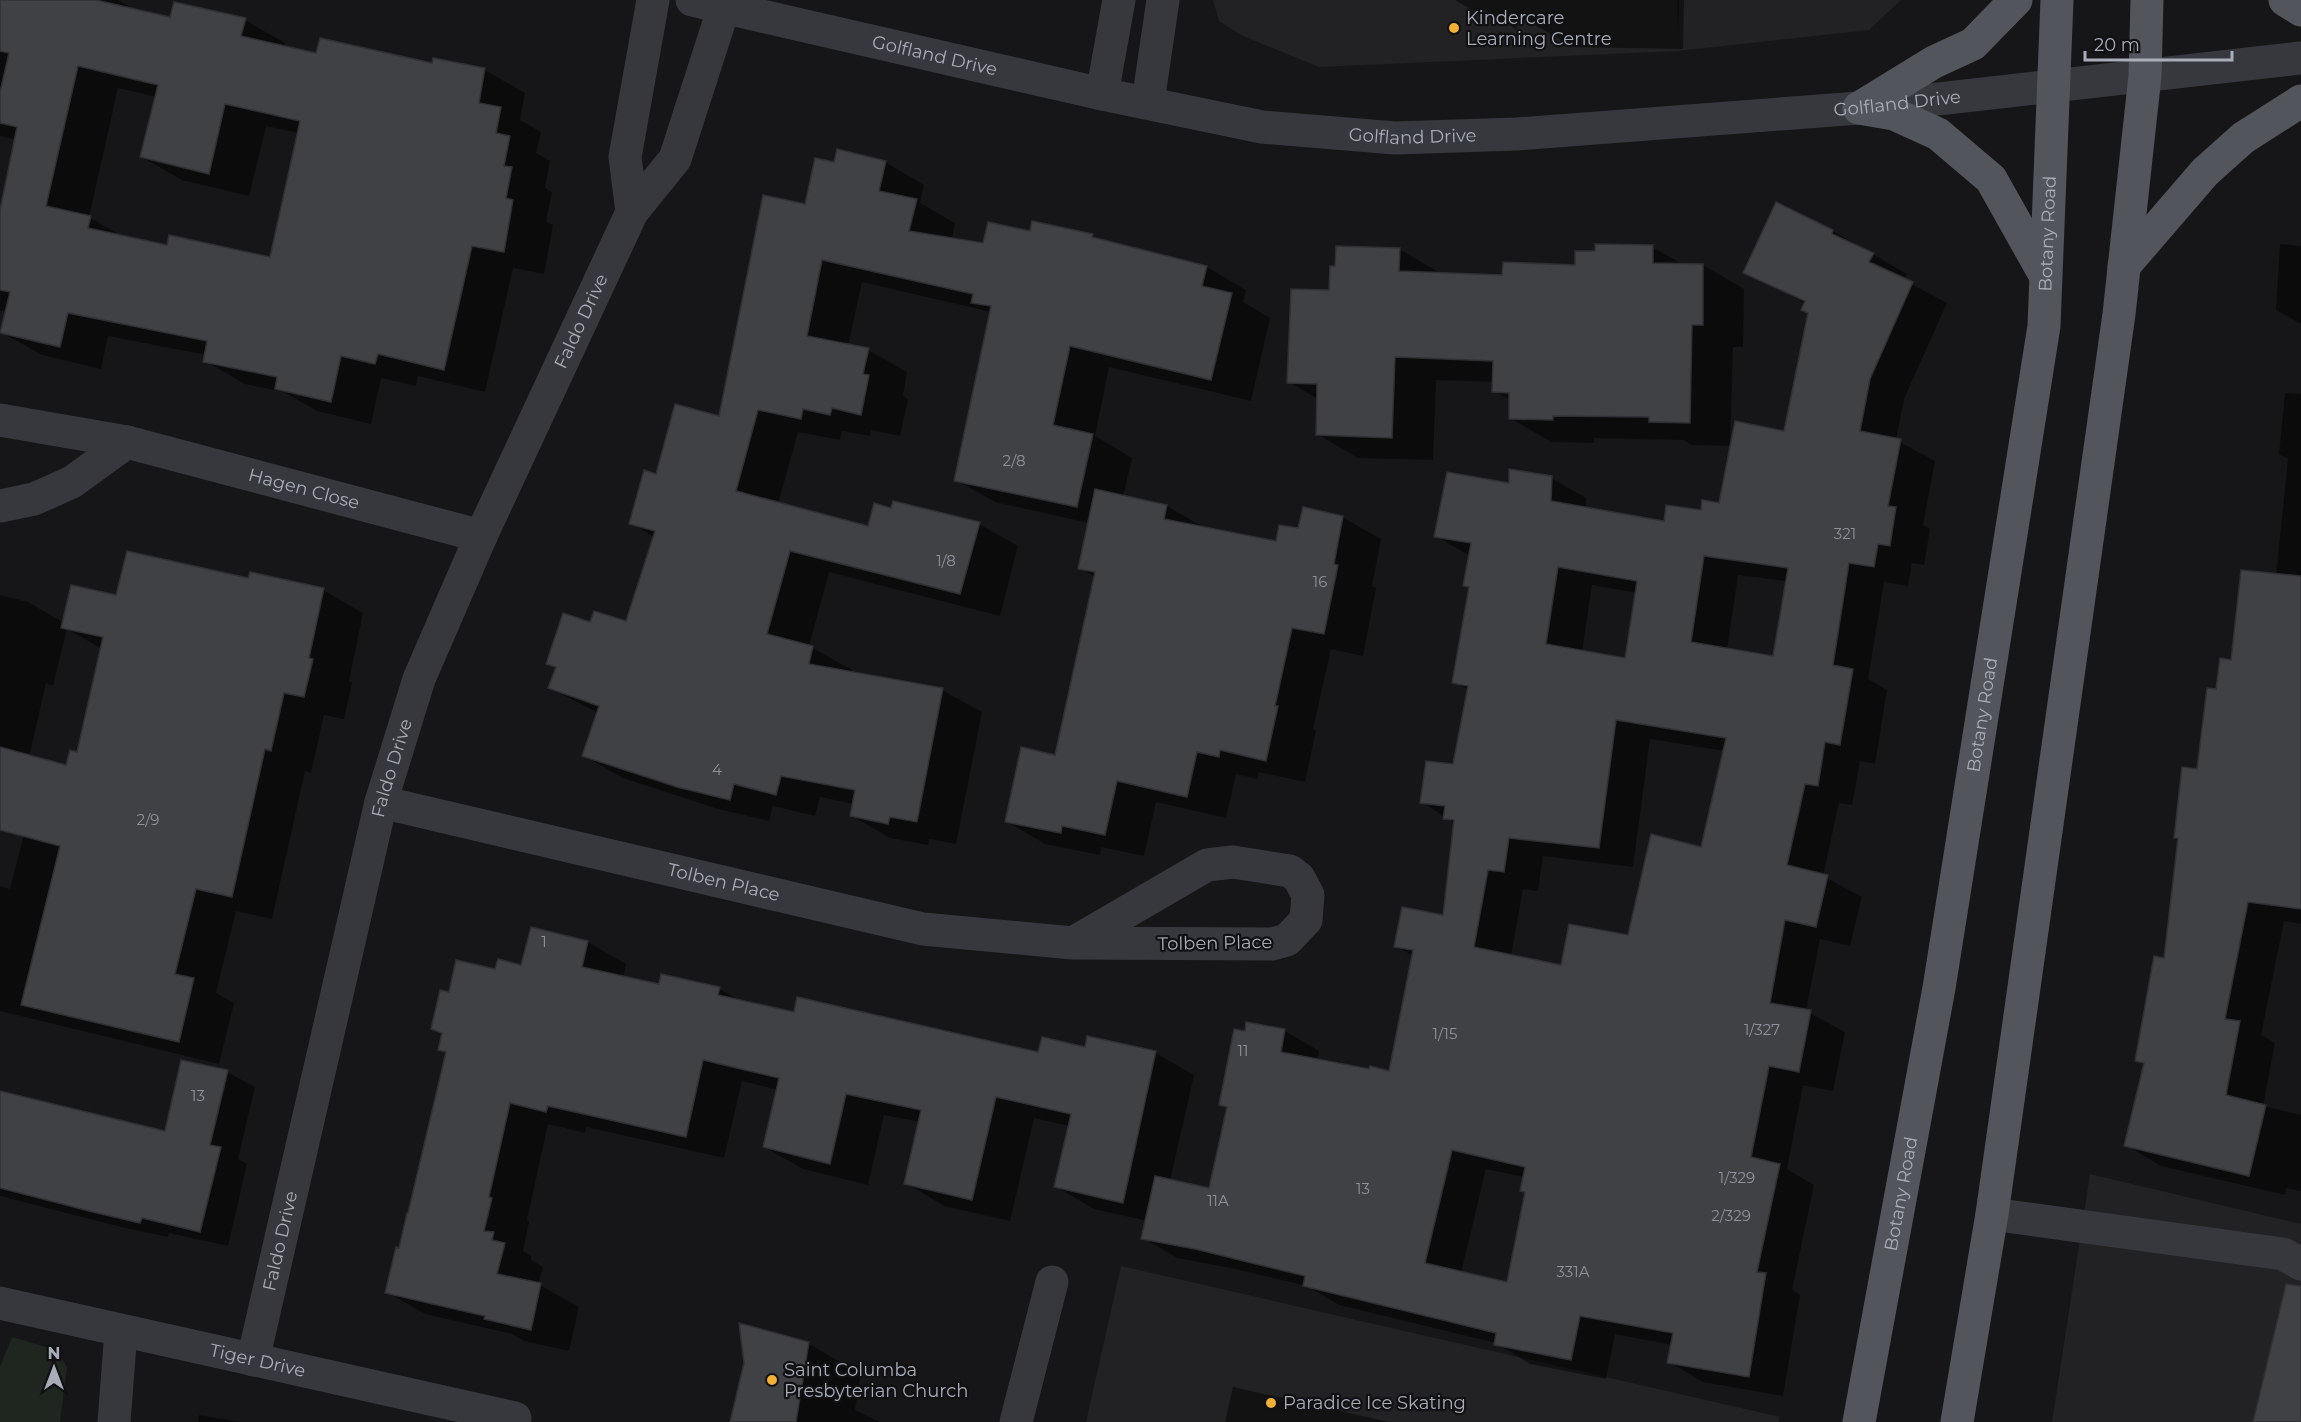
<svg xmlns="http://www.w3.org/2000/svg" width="2301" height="1422" viewBox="0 0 2301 1422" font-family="Montserrat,sans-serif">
<rect width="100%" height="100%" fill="#161618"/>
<path fill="#222225" d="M 1213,0 L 1677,0 L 1678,30 L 1679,0 L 1901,0 L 1869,30 L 1678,51 L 1319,67 L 1243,36 L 1219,21 Z
M 2090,1174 L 2301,1224 L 2301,1422 L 2052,1422 Z
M 1121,1266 L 1780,1417 L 1778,1422 L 1086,1422 Z"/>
<path fill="#1e261f" d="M 12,1337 L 56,1350 L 67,1367 L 60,1422 L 0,1422 L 0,1367 Z"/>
<path fill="#0007" fill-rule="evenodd" d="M 0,0 L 118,0 L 135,10 L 171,19 L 245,20 L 285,43 L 284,48 L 317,55 L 485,70 L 525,93 L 520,120 L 541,132 L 536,153 L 550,161 L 545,188 L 552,192 L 546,221 L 553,225 L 544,274 L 513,268 L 485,392 L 418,376 L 416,386 L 381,378 L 371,424 L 317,411 L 284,392 L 245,384 L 205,361 L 206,355 L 108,336 L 101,369 L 42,355 L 1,332 L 6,312 L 0,310 L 0,217 L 16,140 L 0,136 ZM 118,88 L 157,97 L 142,157 L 182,180 L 249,196 L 266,126 L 298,133 L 271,259 L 168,247 L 125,238 L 89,217 Z
M 1455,0 L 1684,0 L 1683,49 L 1573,47 L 1521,17 L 1516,29 L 1483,9 L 1479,14 Z
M 885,162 L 924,185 L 920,203 L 955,223 L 952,239 L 985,244 L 1031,233 L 1092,235 L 1104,242 L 1207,267 L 1246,290 L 1243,302 L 1270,318 L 1251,401 L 1109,367 L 1095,436 L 1132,458 L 1123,497 L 1167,506 L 1205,528 L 1277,543 L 1299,530 L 1342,517 L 1381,539 L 1372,586 L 1376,588 L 1363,656 L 1331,649 L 1313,729 L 1316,730 L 1305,782 L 1259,772 L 1257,779 L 1236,774 L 1226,818 L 1156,802 L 1144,856 L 1101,847 L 1100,855 L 1045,844 L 1006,821 L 1056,757 L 1095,577 L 1080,568 L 1089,523 L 995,502 L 956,480 L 991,312 L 862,282 L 848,346 L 868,350 L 907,372 L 903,396 L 908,399 L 900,436 L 871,430 L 870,436 L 842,431 L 840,440 L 798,432 L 778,504 L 869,528 L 892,510 L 979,524 L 1018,546 L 1000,616 L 829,572 L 809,646 L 852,670 L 851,673 L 942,690 L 982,712 L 956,844 L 929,839 L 928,845 L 890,838 L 851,815 L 854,804 L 820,797 L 815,816 L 773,806 L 769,821 L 718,809 L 623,778 L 584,756 L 598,713 L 550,688 L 557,668 L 548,663 L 591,624 L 627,623 L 654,537 L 631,523 L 657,476 L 720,418 L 806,206 L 835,164 Z
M 1833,231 L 1907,274 L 1904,280 L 1947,303 L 1904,399 L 1896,440 L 1935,461 L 1923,525 L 1930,529 L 1924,565 L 1912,563 L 1908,586 L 1884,582 L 1868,679 L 1887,690 L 1875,764 L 1860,761 L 1852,805 L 1839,803 L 1823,876 L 1862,897 L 1850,946 L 1820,939 L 1806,1011 L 1845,1032 L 1833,1091 L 1803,1085 L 1787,1169 L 1814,1185 L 1792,1290 L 1800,1295 L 1783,1396 L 1703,1382 L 1669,1362 L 1672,1345 L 1615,1334 L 1606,1379 L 1530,1364 L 1496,1343 L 1339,1305 L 1307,1286 L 1231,1268 L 1177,1258 L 1143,1238 L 1147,1221 L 1094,1209 L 1056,1187 L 1069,1126 L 1034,1118 L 1010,1221 L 944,1206 L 906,1183 L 920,1122 L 884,1115 L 868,1185 L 803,1169 L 764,1147 L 778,1090 L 742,1081 L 724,1158 L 586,1127 L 585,1133 L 548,1124 L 527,1220 L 529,1222 L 523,1251 L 531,1256 L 531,1260 L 543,1267 L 538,1284 L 579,1307 L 569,1351 L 524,1341 L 512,1334 L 425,1314 L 387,1292 L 400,1250 L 447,1053 L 440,1049 L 443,1035 L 432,1029 L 450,993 L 496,971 L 522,966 L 532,929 L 588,942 L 626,964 L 623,978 L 660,986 L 719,989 L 743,1002 L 795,1014 L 1040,1054 L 1086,1049 L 1156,1053 L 1194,1075 L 1170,1181 L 1210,1190 L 1228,1109 L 1221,1105 L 1246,1033 L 1285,1031 L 1319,1051 L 1317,1061 L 1390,1072 L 1413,956 L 1396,946 L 1444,917 L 1455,824 L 1422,802 L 1455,766 L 1469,690 L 1454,682 L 1470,588 L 1465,585 L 1470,556 L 1436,536 L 1510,485 L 1551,478 L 1586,498 L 1586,509 L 1665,523 L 1720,504 L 1732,446 L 1692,445 L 1683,440 L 1594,438 L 1594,443 L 1551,442 L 1510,418 L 1510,400 L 1494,391 L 1494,382 L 1436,380 L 1433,460 L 1358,458 L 1317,434 L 1318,399 L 1289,382 L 1331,292 L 1399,249 L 1440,273 L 1504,277 L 1576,266 L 1596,252 L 1652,247 L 1684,265 L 1703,265 L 1744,289 L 1743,347 L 1733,347 L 1730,444 L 1732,444 L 1786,433 L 1809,313 L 1806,304 L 1745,272 ZM 1738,575 L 1787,581 L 1774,657 L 1727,650 ZM 1592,585 L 1637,593 L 1626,659 L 1582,652 ZM 1650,739 L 1725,751 L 1703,848 L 1630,937 L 1562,967 L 1511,956 L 1523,889 L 1538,891 L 1543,856 L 1633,867 ZM 1486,1169 L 1524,1177 L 1527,1193 L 1508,1284 L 1461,1273 Z
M 2280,244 L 2301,246 L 2301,324 L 2276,310 Z
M 2285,393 L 2301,394 L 2301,924 L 2284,921 L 2261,1035 L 2275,1043 L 2263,1106 L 2301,1115 L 2301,1191 L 2286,1188 L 2285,1195 L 2161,1166 L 2126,1145 L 2145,1066 L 2137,1060 L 2165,960 L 2180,839 L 2175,837 L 2198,770 L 2217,691 L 2276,575 L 2288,459 L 2279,454 Z
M 249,580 L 323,590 L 363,613 L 349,681 L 352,683 L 344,719 L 324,715 L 311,773 L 305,771 L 272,919 L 236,911 L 216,993 L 234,1003 L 219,1064 L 0,1011 L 0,886 L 10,889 L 28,819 L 0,813 L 0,595 L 28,602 L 64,623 L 117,597 ZM 67,629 L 102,649 L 79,754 L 67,767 L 29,757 L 46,683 L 53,686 Z
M 227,1072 L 255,1087 L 238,1159 L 247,1164 L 228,1246 L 169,1233 L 168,1237 L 121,1227 L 0,1196 L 0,1092 L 166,1132 Z
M 741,1325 L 809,1344 L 861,1374 L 855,1410 L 880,1422 L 740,1422 L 746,1363 Z
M 1233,1387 L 1389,1422 L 1225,1422 Z
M 199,1415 L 239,1422 L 198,1422 Z"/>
<path fill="#404145" stroke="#303034" stroke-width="1.5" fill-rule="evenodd" d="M 0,0 L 96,0 L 170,17 L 174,2 L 246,18 L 241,36 L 316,53 L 320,38 L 432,63 L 433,58 L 485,68 L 479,103 L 501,107 L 496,133 L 510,136 L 504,166 L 512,167 L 506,198 L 513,200 L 504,252 L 472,246 L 444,370 L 378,354 L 375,364 L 341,356 L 331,402 L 275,389 L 277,377 L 203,362 L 207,341 L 68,313 L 60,347 L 0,333 L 10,292 L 0,290 L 0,210 L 17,127 L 0,123 L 0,92 L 9,53 L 0,51 ZM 78,66 L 158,85 L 140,157 L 209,174 L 225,104 L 300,121 L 270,257 L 169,235 L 167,245 L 88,228 L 91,216 L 46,206 Z
M 837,149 L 886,161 L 879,191 L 917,199 L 909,231 L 983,243 L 988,222 L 1030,231 L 1032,221 L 1093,234 L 1092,237 L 1207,266 L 1202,286 L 1232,293 L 1211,380 L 1070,346 L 1053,425 L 1093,434 L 1077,507 L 954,481 L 991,306 L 971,303 L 973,294 L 822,260 L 807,336 L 869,348 L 863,374 L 869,375 L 861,415 L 832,408 L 830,415 L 803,409 L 801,419 L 758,410 L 736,491 L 868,526 L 874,503 L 891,508 L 893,501 L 980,522 L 960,594 L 790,551 L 767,634 L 813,646 L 809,664 L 943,688 L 917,822 L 890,817 L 888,824 L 850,816 L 855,790 L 781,776 L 776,795 L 734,784 L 730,800 L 677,787 L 582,756 L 599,706 L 548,688 L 556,667 L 546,664 L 563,613 L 590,622 L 594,611 L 626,621 L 655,531 L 629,524 L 644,470 L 656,474 L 675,404 L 719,416 L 763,195 L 805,204 L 815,158 L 834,162 Z
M 1776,202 L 1833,230 L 1832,234 L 1874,253 L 1869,262 L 1913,282 L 1870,379 L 1860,431 L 1901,439 L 1888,506 L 1896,507 L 1890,546 L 1878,544 L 1874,567 L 1849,563 L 1833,665 L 1853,669 L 1840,745 L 1825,742 L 1818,786 L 1805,784 L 1787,865 L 1828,875 L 1816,927 L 1785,920 L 1770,1003 L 1811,1010 L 1799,1072 L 1769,1066 L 1751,1157 L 1780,1164 L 1757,1272 L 1766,1273 L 1749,1377 L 1667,1363 L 1673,1333 L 1580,1316 L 1571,1360 L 1494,1345 L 1496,1333 L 1303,1286 L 1305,1276 L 1195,1249 L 1141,1239 L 1155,1176 L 1209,1188 L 1227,1107 L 1219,1105 L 1234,1029 L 1245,1031 L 1246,1022 L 1285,1029 L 1281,1052 L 1369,1069 L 1370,1066 L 1389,1071 L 1413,950 L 1394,947 L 1402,907 L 1443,915 L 1454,820 L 1443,819 L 1445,806 L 1420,803 L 1426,761 L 1453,764 L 1468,686 L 1452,683 L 1469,587 L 1463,586 L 1471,543 L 1434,537 L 1447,472 L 1509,483 L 1509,469 L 1552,476 L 1551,501 L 1664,521 L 1666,505 L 1701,510 L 1702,500 L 1719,503 L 1735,421 L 1784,431 L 1808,313 L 1801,310 L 1805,301 L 1743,273 ZM 1704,556 L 1788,568 L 1773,656 L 1691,642 ZM 1558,567 L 1637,581 L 1625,658 L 1546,644 ZM 1616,720 L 1726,738 L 1701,847 L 1651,834 L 1628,935 L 1569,924 L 1561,965 L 1474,947 L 1488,870 L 1504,872 L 1509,838 L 1599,848 ZM 1452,1150 L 1525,1167 L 1520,1191 L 1525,1192 L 1507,1282 L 1425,1263 Z
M 1595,244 L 1653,245 L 1653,263 L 1703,264 L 1703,325 L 1692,325 L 1690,423 L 1649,422 L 1649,417 L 1553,416 L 1553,420 L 1509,419 L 1509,393 L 1492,392 L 1493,361 L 1395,357 L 1392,438 L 1316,435 L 1317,384 L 1287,383 L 1291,289 L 1329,290 L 1330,266 L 1335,266 L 1336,246 L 1400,248 L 1399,271 L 1502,275 L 1503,262 L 1575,265 L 1575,251 L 1595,251 Z
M 1095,489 L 1167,505 L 1164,519 L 1276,541 L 1279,525 L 1298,528 L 1303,507 L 1343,516 L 1334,564 L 1338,565 L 1324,634 L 1292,628 L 1275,706 L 1278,706 L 1266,761 L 1220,750 L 1219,757 L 1197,752 L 1187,797 L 1117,781 L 1105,835 L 1062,826 L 1061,833 L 1005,822 L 1021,747 L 1055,755 L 1095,572 L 1078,569 Z
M 127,551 L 248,578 L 250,572 L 324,588 L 309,658 L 313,659 L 304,697 L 284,693 L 271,751 L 265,749 L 232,897 L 196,889 L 175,974 L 194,978 L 179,1042 L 21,1005 L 60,846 L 0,830 L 0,747 L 66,765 L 70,750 L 77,752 L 103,637 L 61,628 L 71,585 L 116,595 Z
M 2241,570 L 2301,576 L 2301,909 L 2248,902 L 2225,1019 L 2240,1021 L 2226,1095 L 2266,1105 L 2249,1176 L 2124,1146 L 2144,1063 L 2135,1061 L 2154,956 L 2164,958 L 2178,838 L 2174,838 L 2182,767 L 2197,769 L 2207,688 L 2216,689 L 2220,658 L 2231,660 Z
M 531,927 L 588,941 L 582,967 L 659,984 L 661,974 L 720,987 L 718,995 L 794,1012 L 797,997 L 1038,1052 L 1042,1037 L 1085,1047 L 1087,1036 L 1156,1051 L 1123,1203 L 1054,1187 L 1071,1114 L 996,1097 L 972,1200 L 904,1184 L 921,1110 L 846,1094 L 830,1164 L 763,1147 L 779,1078 L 703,1060 L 686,1137 L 548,1106 L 546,1112 L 510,1103 L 489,1197 L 492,1198 L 484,1231 L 494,1232 L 492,1240 L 505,1243 L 497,1274 L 541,1283 L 531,1330 L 484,1319 L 485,1316 L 385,1293 L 396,1247 L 399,1248 L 407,1213 L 408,1213 L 446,1052 L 438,1050 L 442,1033 L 431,1029 L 440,990 L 449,992 L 456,960 L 495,969 L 498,959 L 521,965 Z
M 181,1060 L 228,1070 L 210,1145 L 221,1147 L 200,1232 L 142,1218 L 140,1223 L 93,1212 L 0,1188 L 0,1091 L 165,1131 Z
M 2286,1284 L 2301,1286 L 2301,1422 L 2253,1422 Z
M 739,1323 L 809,1342 L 796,1422 L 730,1422 L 744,1363 Z"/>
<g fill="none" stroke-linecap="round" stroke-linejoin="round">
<g stroke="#37383d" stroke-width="33">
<path id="s1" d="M 692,0 L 1102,94 L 1262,127 L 1395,138 L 1517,134 L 1859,108 L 2301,58"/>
<path d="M 1102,94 L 1119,0"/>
<path d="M 1148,102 L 1163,0"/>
<path d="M 632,212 L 625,157 L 653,0"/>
<path id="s2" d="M 0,420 L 127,442 L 481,536"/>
<path d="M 0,506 L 34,499 L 72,482 L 127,442"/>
<path id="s3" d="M 381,802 L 923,929 L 1073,943 L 1207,865 L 1233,862 L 1290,871 L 1299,878 L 1308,895 L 1306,920 L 1287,940 L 1272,944 L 1073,943"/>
<path d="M 1992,1214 L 2283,1254 L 2301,1264"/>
<path id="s4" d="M 0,1303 L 515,1418"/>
<path id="s5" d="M 253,1360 L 381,802 L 419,679 L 481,536 L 632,212 L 675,159 L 724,7"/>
<path d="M 114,1422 L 121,1331"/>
<path d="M 1016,1422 L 1052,1282"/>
</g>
<g stroke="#53555c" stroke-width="33">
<path d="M 2285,0 L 2301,10"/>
<path d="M 1859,108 L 1894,114 L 1938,134 L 1991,179 L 2045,275"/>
<path d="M 1859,108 L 1934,62 L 1973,44 L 2016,0"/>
<path d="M 2124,266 L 2205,172 L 2243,138 L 2301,101"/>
<path id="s6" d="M 1859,1422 L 1939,988 L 2044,326 L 2057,0"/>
<path d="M 1957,1422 L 1992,1214 L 2119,314 L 2145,76 L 2147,0"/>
</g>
</g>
<g fill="#f2b134" stroke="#111113" stroke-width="2">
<circle cx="1454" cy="28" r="6"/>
<circle cx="772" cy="1380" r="6"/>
<circle cx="1271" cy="1403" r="6"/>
</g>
<g text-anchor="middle" stroke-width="4.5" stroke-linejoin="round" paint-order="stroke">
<g font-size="15" fill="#8e929b">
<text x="1014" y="466">2/8</text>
<text x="1845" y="539">321</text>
<text x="946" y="566">1/8</text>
<text x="1320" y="587">16</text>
<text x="717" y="775">4</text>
<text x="148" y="825">2/9</text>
<text x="544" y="947">1</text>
<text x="1762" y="1035">1/327</text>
<text x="1445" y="1039">1/15</text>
<text x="1243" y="1056">11</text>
<text x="198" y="1101">13</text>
<text x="1737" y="1183">1/329</text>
<text x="1363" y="1194">13</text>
<text x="1218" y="1206">11A</text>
<text x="1731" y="1221">2/329</text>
<text x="1573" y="1277">331A</text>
</g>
<g font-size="18" fill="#a8adb8" stroke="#111113" text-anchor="start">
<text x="1466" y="24">Kindercare<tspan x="1466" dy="21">Learning Centre</tspan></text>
<text x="784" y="1376">Saint Columba<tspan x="784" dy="21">Presbyterian Church</tspan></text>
<text x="1283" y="1409">Paradice Ice Skating</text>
</g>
<g font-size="18" fill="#a8adb8" stroke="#111113">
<text dy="6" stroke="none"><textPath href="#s1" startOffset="249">Golfland Drive</textPath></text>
<text dy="6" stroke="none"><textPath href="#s1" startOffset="1221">Golfland Drive</textPath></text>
<text dy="6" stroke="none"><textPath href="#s1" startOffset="735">Golfland Drive</textPath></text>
<text dy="6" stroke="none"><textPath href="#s6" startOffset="1204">Botany Road</textPath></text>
<text dy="6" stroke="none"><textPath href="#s5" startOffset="1094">Faldo Drive</textPath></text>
<text dy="6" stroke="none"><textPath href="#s2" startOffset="312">Hagen Close</textPath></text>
<text dy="6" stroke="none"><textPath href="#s6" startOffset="718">Botany Road</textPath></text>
<text dy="6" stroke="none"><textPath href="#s5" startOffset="608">Faldo Drive</textPath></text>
<text dy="6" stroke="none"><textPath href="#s3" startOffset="352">Tolben Place</textPath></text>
<text transform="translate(1215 943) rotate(-1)" y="6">Tolben Place</text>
<text dy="6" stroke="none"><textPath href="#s6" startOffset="232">Botany Road</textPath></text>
<text dy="6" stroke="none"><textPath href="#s5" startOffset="122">Faldo Drive</textPath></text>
<text dy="6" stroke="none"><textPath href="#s4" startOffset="264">Tiger Drive</textPath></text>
</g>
</g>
<g transform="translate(54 1368)" stroke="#111113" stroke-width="4.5" paint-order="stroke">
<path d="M0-4.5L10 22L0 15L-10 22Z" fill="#a8adb8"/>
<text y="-9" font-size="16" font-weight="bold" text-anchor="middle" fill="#a8adb8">N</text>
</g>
<path d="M2085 51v9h147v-9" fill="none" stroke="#a8adb8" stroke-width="3"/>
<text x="2094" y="51" font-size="18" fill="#a8adb8" stroke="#111113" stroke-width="4.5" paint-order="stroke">20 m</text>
</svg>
